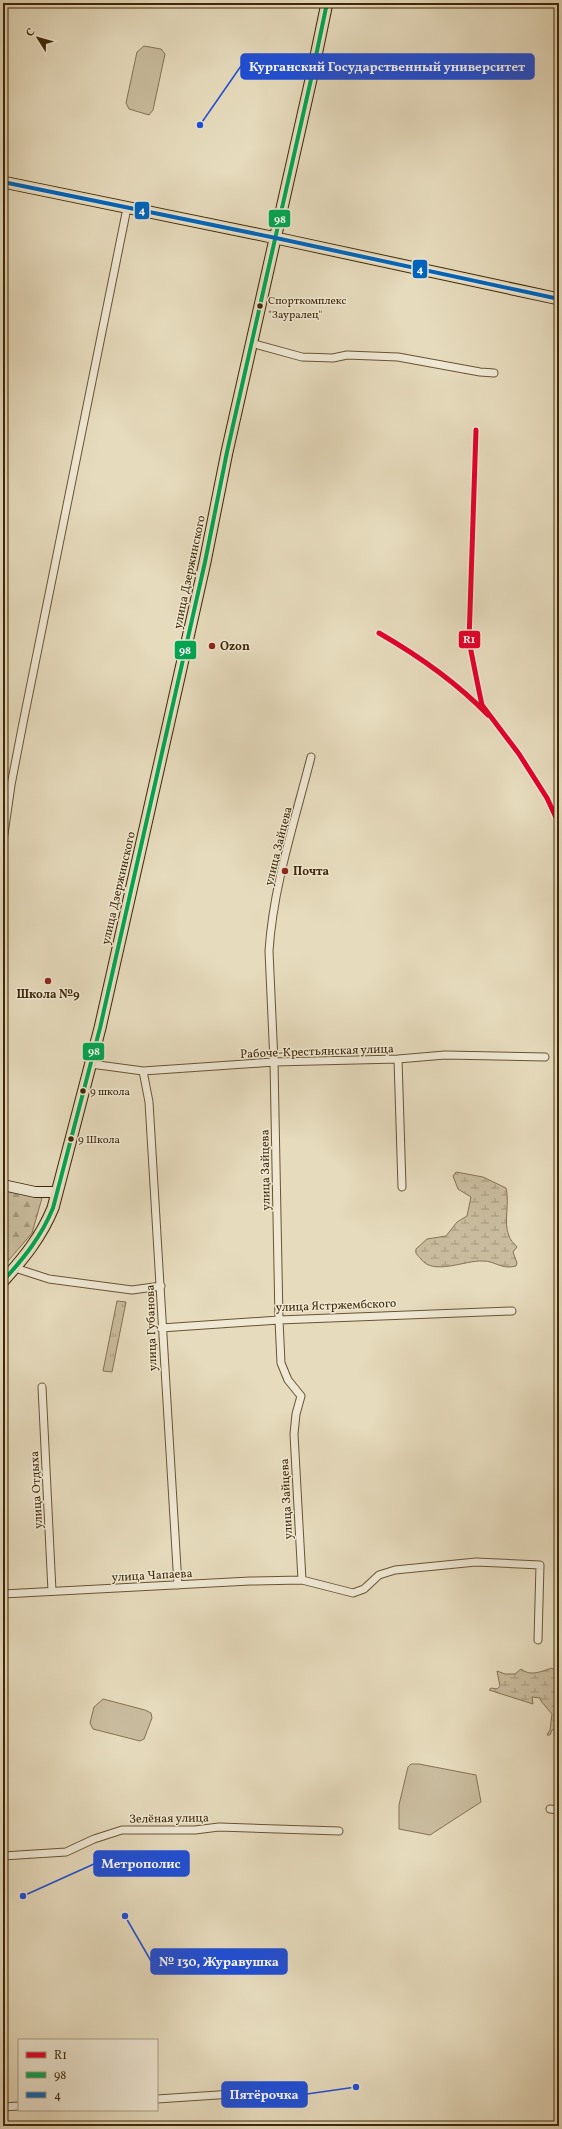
<svg xmlns="http://www.w3.org/2000/svg" width="562" height="2129" viewBox="0 0 562 2129" font-family="Vollkorn,serif">
<defs>
<pattern id="grass-tufts" width="24" height="20" patternUnits="userSpaceOnUse"><rect width="24" height="20" fill="#c9bc9e"/><path d="M3 7l-1-3M5 7V3M7 7l1-3M15 17l-1-3M17 17v-4M19 17l1-3" fill="none" stroke="#a5997f"/></pattern>
<pattern id="forest-firs" width="22" height="20" patternUnits="userSpaceOnUse"><rect width="22" height="20" fill="#c9bc9e"/><path d="M5 1l3.5 6h-7zM16 11l3.5 6h-7z" fill="#a5997f"/></pattern>
<pattern id="wetland-marsh" width="20" height="14" patternUnits="userSpaceOnUse"><rect width="20" height="14" fill="#c9bc9e"/><path d="M1 5h8M5 5V1M11 12h8M15 12V8" fill="none" stroke="#a5997f"/></pattern>
</defs>
<rect width="100%" height="100%" fill="#e6dbbd"/>
<filter id="stains"><feTurbulence type="fractalNoise" baseFrequency=".005" numOctaves="4"/><feColorMatrix values="0 0 0 0 .2 0 0 0 0 .09 0 0 0 0 .02 0 0 0 .5 -.17"/></filter>
<radialGradient id="worn" r=".72"><stop offset=".6" stop-color="#630" stop-opacity="0"/><stop offset="1" stop-color="#630" stop-opacity=".3"/></radialGradient>
<path fill="url(#grass-tufts)" stroke="#847251" d="M 117,1301 L 126,1302 L 112,1372 L 103,1371 Z"/>
<path fill="url(#forest-firs)" stroke="#847251" d="M 3,1188 L 42,1198 L 32,1233 L 3,1267 Z"/>
<path fill="url(#wetland-marsh)" stroke="#847251" d="M 456,1172 L 483,1177 L 506,1188 C 510,1204 503,1222 509,1236 C 510,1240 514,1243 517,1247 L 513,1252 L 517,1263 L 516,1266 C 501,1270 496,1261 483,1261 C 465,1260 433,1276 421,1259 C 418,1255 415,1255 416,1249 L 427,1239 L 446,1236 L 457,1222 L 467,1216 L 471,1197 L 458,1189 L 453,1176 Z
M 552,1668 L 555,1671 L 559,1669 L 559,1718 L 556,1730 L 552,1730 L 550,1735 L 547,1735 L 550,1730 L 552,1714 L 541,1701 L 540,1698 L 532,1697 L 533,1704 L 489,1690 L 491,1688 L 497,1689 L 500,1686 L 497,1671 L 505,1674 L 515,1674 L 521,1669 C 531,1677 542,1671 552,1668 Z"/>
<path fill="#c9bc9e" stroke="#847251" d="M 144,46 L 161,49 L 165,54 L 153,110 L 149,115 L 129,109 L 126,103 L 137,52 Z
M 103,1699 L 145,1710 L 151,1713 L 152,1718 L 144,1739 L 140,1741 L 93,1729 L 90,1723 L 94,1707 Z
M 411,1764 L 419,1764 L 476,1775 L 481,1802 L 430,1835 L 399,1829 L 399,1805 L 408,1767 Z"/>
<g fill="none" stroke-linecap="round" stroke-linejoin="round">
<defs>
<path id="street" d="M 251,343 L 302,357 L 333,358 L 347,355 L 398,357 L 480,372 L 494,373
M 3,841 L 11,785 L 23,723 L 127,208
M 398,1059 L 402,1187
M 91,1064 L 143,1071 L 274,1062 L 398,1059 L 445,1055 L 545,1057
M 143,1071 L 149,1102 L 178,1585
M 15,1268 L 49,1279 L 132,1290 L 161,1286
M 161,1328 L 279,1320 L 512,1311
M 42,1387 L 52,1591
M 302,1580 L 294,1434 L 296,1414 L 301,1396 L 288,1380 L 281,1363 L 279,1320 L 274,1062 L 269,951 C 273,887 295,820 311,757
M 3,1594 L 250,1581 L 302,1580 L 353,1593 L 364,1589 L 379,1575 L 395,1570 L 476,1562 L 540,1565 L 538,1640
M 550,1809 L 559,1810
M 3,1856 L 66,1852 L 94,1839 L 122,1830 L 195,1830 L 219,1827 L 339,1831
M 157,2099 L 279,2091
M 3,2107 L 19,2106"/>
<path id="secondary" d="M 3,1185 L 35,1192 L 57,1192"/>
<path id="primary" d="M 3,182 L 276,238 L 559,299
M 3,1281 C 24,1258 41,1237 53,1208 L 100,1028 L 205,562 L 227,452 L 312,75 L 327,3"/>
</defs>
<use href="#street" stroke="#685432" stroke-width="9"/>
<use href="#secondary" stroke="#3e2704" stroke-width="12"/>
<use href="#primary" stroke="#3e2704" stroke-width="13"/>
<use href="#street" stroke="#efe8d4" stroke-width="7"/>
<use href="#secondary" stroke="#efe8d4" stroke-width="10"/>
<use href="#primary" stroke="#e6dbbd" stroke-width="11"/>
<defs>
<path id="bus-1" d="M 3,1281 C 24,1258 41,1237 53,1208 L 100,1028 L 205,562 L 227,452 L 312,75 L 327,3"/>
<path id="bus-2" d="M 3,182 L 276,238 L 559,299"/>
</defs>
<use href="#bus-1" stroke="#efe8d4" stroke-width="7"/>
<use href="#bus-2" stroke="#efe8d4" stroke-width="7"/>
<use href="#bus-1" stroke="#00a651" stroke-width="4"/>
<use href="#bus-2" stroke="#0065bd" stroke-width="4"/>
<defs>
<path id="rail-1" d="M 476,430 L 469,641 L 479,691 L 482,705 L 519,754 L 547,798 L 559,824
M 379,633 C 419,656 456,682 488,715"/>
</defs>
<use href="#rail-1" stroke="#efe8d4" stroke-width="8"/>
<use href="#rail-1" stroke="#e4002b" stroke-width="5"/>
</g>
<g fill="#3e2704" stroke="#efe8d4" stroke-width="1.5">
<circle cx="260" cy="306" r="3.5"/>
<circle cx="83" cy="1091" r="3.5"/>
<circle cx="71" cy="1139" r="3.5"/>
</g>
<g fill="#8f2418" stroke="#efe8d4" stroke-width="1.5">
<circle cx="212" cy="646" r="4"/>
<circle cx="285" cy="871" r="4"/>
<circle cx="48" cy="981" r="4"/>
</g>
<g text-anchor="middle" stroke-width="3" stroke-linejoin="round" paint-order="stroke">
<g font-size="11" fill="#3e2704" stroke="#efe8d4" text-anchor="start">
<text x="268" y="304">Спорткомплекс<tspan x="268" dy="14">"Зауралец"</tspan></text>
<text x="90" y="1095">9 школа</text>
<text x="78" y="1143">9 Школа</text>
</g>
<g font-size="12" fill="#3e2704" stroke="#efe8d4">
<text transform="translate(189 572) rotate(-78)" y="4">улица Дзержинского</text>
<text transform="translate(278 846) rotate(-76)" y="4">улица Зайцева</text>
<text transform="translate(118 888) rotate(-77)" y="4">улица Дзержинского</text>
<text transform="translate(317 1051) rotate(-2)" y="4">Рабоче-Крестьянская улица</text>
<text transform="translate(265 1170) rotate(-91)" y="4">улица Зайцева</text>
<text transform="translate(336 1305) rotate(-2)" y="4">улица Ястржембского</text>
<text transform="translate(151 1328) rotate(-92)" y="4">улица Губанова</text>
<text transform="translate(36 1490) rotate(-93)" y="4">улица Отдыха</text>
<text transform="translate(286 1499) rotate(-93)" y="4">улица Зайцева</text>
<text transform="translate(152 1575) rotate(-3)" y="4">улица Чапаева</text>
<text transform="translate(169 1818) rotate(-1)" y="4">Зелёная улица</text>
</g>
<g font-size="12" font-weight="bold" fill="#3e2704" stroke="#efe8d4" text-anchor="start">
<text x="220" y="650">Ozon</text>
<text x="293" y="875">Почта</text>
<text x="48" y="998" text-anchor="middle">Школа №9</text>
</g>
</g>
<path fill="none" stroke="#1d4ed8" stroke-width="1.5" d="M200 125L241 66M23 1896L94 1864M125 1916L151 1961M356 2087L307 2094"/>
<g fill="#1d4ed8" stroke="#efe8d4" stroke-width="1.5">
<circle cx="200" cy="125" r="4"/>
<circle cx="23" cy="1896" r="4"/>
<circle cx="125" cy="1916" r="4"/>
<circle cx="356" cy="2087" r="4"/>
</g>
<g fill="#1d4ed8" stroke="#1d4ed8" stroke-width="1.5">
<rect x="241" y="54" width="293" height="25" rx="4"/>
<rect x="94" y="1851" width="95" height="25" rx="4"/>
<rect x="151" y="1949" width="136" height="25" rx="4"/>
<rect x="222" y="2082" width="85" height="25" rx="4"/>
</g>
<g font-size="13" text-anchor="middle" font-weight="bold" fill="#fff">
<text x="387" y="71">Курганский Государственный университет</text>
<text x="141" y="1868">Метрополис</text>
<text x="219" y="1966">№ 130, Журавушка</text>
<text x="264" y="2099">Пятёрочка</text>
</g>
<g stroke="#efe8d4" stroke-width="1.5">
<rect x="134" y="201" width="16" height="19" rx="4" fill="#0065bd"/>
<rect x="268" y="209" width="23" height="19" rx="4" fill="#00a651"/>
<rect x="412" y="259" width="16" height="20" rx="4" fill="#0065bd"/>
<rect x="458" y="630" width="23" height="19" rx="4" fill="#e4002b"/>
<rect x="174" y="640" width="23" height="20" rx="4" fill="#00a651"/>
<rect x="82" y="1042" width="23" height="19" rx="4" fill="#00a651"/>
</g>
<g font-size="11" text-anchor="middle" font-weight="bold" fill="#fff">
<text x="142" y="214">4</text>
<text x="280" y="223">98</text>
<text x="420" y="273">4</text>
<text x="469" y="643">R1</text>
<text x="185" y="654">98</text>
<text x="94" y="1055">98</text>
</g>
<rect width="562" height="2129" fill="none" stroke="#e6dbbd" stroke-width="16"/>
<rect x="4" y="4" width="554" height="2121" fill="none" stroke="#3e2704" stroke-width="2"/>
<rect x="8" y="8" width="546" height="2113" fill="none" stroke="#3e2704"/>
<rect x="18" y="2039" width="140" height="72" fill="#efe8d4" stroke="#a89b81"/>
<rect x="26" y="2052" width="20" height="6" fill="#e4002b" stroke="#a89b81"/>
<text x="54" y="2059" font-size="12" fill="#3e2704">R1</text>
<rect x="26" y="2072" width="20" height="6" fill="#00a651" stroke="#a89b81"/>
<text x="54" y="2079" font-size="12" fill="#3e2704">98</text>
<rect x="26" y="2092" width="20" height="6" fill="#0065bd" stroke="#a89b81"/>
<text x="54" y="2099" font-size="12" fill="#3e2704">4</text>
<g transform="translate(38 38) rotate(307)" stroke="#efe8d4" stroke-width="3" paint-order="stroke">
<path d="M0-3L7 15L0 10L-7 15Z" fill="#3e2704"/>
<text y="-6" font-size="11" font-weight="bold" text-anchor="middle" fill="#3e2704">С</text>
</g>
<rect width="100%" height="100%" filter="url(#stains)"/>
<rect width="100%" height="100%" fill="url(#worn)"/>
</svg>
